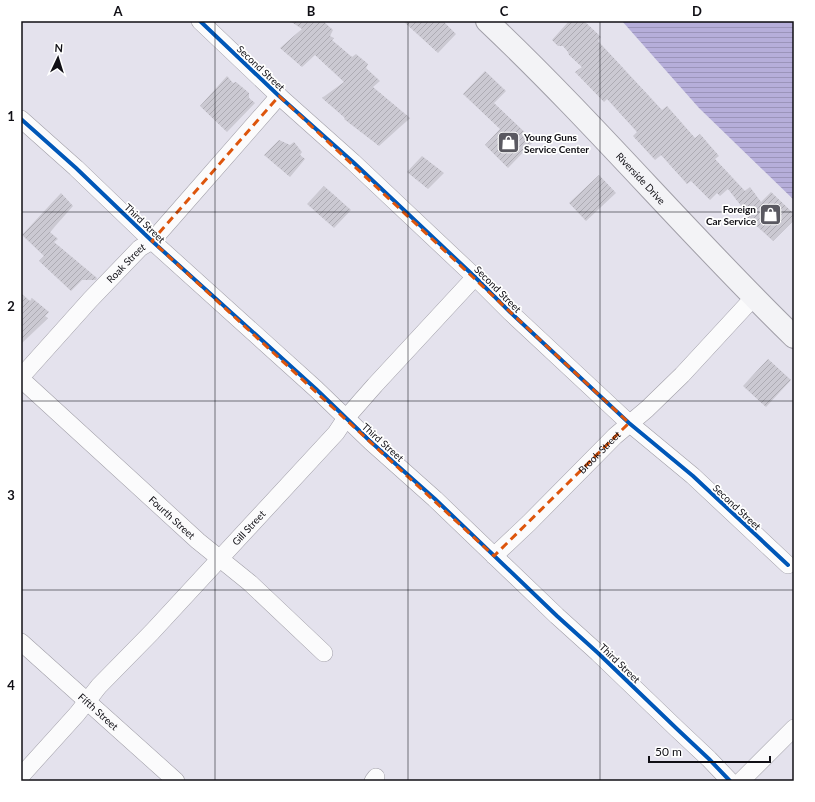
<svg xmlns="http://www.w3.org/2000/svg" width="815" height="802" viewBox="0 0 815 802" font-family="Lato,sans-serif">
<defs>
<pattern id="water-rules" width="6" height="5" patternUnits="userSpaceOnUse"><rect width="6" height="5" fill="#b6aeda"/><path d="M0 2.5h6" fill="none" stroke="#9b94ba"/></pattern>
<pattern id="building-hatch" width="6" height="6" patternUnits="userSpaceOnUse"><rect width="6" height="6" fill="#cbc9d2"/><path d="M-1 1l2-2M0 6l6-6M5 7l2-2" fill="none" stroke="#adabb3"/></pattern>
</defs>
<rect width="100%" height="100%" fill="#e4e2ed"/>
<path fill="url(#water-rules)" d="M 622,21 L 794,21 L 794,200 L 699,108 Z"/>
<path fill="url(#building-hatch)" d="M 290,21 L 323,21 L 333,30 L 330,36 L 334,38 L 332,40 L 352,57 L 356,54 L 368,64 L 366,68 L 380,81 L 373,87 L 410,118 L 379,146 L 344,119 L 345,118 L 322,98 L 344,82 L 315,55 L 302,67 L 280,48 L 302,29 Z
M 403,21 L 443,21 L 456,34 L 438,53 Z
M 569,21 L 584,21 L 601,37 L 598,41 L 662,110 L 667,106 L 695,138 L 700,134 L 719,156 L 715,159 L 745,191 L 750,187 L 761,202 L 771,192 L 794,214 L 794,220 L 773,241 L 747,217 L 749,216 L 728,189 L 720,196 L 717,193 L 710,200 L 691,181 L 687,184 L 661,155 L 655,160 L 633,136 L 637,132 L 607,99 L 604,102 L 575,72 L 582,67 L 569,55 L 568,52 L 563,46 L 558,46 L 552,40 Z
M 485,71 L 506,91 L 494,103 L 534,141 L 508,168 L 485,145 L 500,129 L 463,94 Z
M 227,76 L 233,83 L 236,82 L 249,93 L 249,98 L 255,103 L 227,132 L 200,106 Z
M 279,140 L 290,145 L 294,142 L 302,152 L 300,155 L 305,159 L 290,177 L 264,155 Z
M 422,156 L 444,173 L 428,189 L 407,172 Z
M 599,175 L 616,193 L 586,221 L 569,203 Z
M 324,186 L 351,210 L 334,228 L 307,204 Z
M 61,193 L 73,206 L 50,232 L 58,239 L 54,242 L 97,278 L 96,280 L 82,280 L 71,291 L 39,261 L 44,256 L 22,235 Z
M 21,293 L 30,301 L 32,298 L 49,312 L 45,316 L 48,318 L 21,344 Z
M 768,359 L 791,380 L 766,407 L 743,386 Z"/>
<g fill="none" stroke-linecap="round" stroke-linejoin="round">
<defs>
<g id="street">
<path d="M 200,21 L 279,96 L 353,162 L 475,277 L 510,312 L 629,423 L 693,476 L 788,565"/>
<path d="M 21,119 L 76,168 L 152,241 L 316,389 L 371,442 L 435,499 L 557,616 L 598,653 L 676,728 L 709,759 L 730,781"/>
<path id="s1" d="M 21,377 L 90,300 L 140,248 L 152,241 L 279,96"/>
<path id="s2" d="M 21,379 L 198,541 L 250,583 L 324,653"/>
<path id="s3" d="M 494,556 L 529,523 L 615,436 L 647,409 L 682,375 L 754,297"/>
<path id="s4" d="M 21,642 L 176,781"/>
<path id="s5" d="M 21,776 L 77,714 L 99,686 L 152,632 L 336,433 L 346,418 L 375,385 L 475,277"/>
<path d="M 373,781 L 376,777"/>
<path d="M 741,781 L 794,728"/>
</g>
<g id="secondary">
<path id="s6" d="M 487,21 C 594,122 689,235 794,337"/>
</g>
</defs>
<use href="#street" stroke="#a09ea7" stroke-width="18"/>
<use href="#secondary" stroke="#a09ea7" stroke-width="24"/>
<use href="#street" stroke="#fbfbfc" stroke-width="17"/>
<use href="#secondary" stroke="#f3f3f6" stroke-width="22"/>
<defs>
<path id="cycleway" d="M 200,21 L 279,96 L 353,162 L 475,277 L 510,312 L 629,423 L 693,476 L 788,565
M 21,119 L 76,168 L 152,241 L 316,389 L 371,442 L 435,499 L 557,616 L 598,653 L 676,728 L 709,759 L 730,781"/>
</defs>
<use href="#cycleway" stroke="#fff" stroke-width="6"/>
<use href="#cycleway" stroke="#0057b8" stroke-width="4"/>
</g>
<path fill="none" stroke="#dd550c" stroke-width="3" stroke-dasharray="8 5" stroke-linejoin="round" d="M 279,96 L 629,423 L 494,556 L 152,241 Z"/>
<path fill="none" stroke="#100f15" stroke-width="1" stroke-opacity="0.55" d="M 215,21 L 215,781M 408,21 L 408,781M 600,21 L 600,781M 21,212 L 794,212M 21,401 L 794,401M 21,590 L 794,590"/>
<defs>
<symbol id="shop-square" viewBox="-11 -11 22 22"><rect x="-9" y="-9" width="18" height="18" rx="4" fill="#5a5961" stroke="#fff"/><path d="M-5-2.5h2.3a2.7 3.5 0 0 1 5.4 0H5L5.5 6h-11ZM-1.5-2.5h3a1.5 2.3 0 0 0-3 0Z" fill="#fff"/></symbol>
</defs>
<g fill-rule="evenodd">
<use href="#shop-square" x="496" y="130" width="25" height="25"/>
<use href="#shop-square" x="758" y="202" width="25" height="25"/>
</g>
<g text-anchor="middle" stroke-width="3.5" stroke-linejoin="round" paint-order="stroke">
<g font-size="10" fill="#100f15" stroke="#fff">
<text transform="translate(261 68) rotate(43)" y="4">Second Street</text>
<text dy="4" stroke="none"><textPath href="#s6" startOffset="220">Riverside Drive</textPath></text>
<text transform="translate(145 223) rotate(44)" y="4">Third Street</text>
<text dy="4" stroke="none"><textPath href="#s1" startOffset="155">Roak Street</textPath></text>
<text transform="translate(498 289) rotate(45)" y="4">Second Street</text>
<text transform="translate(383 442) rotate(42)" y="4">Third Street</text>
<text dy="4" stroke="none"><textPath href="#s3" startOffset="148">Brook Street</textPath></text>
<text transform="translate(737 507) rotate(43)" y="4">Second Street</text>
<text dy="4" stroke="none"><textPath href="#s2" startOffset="205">Fourth Street</textPath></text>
<text dy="4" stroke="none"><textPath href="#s5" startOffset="337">Gill Street</textPath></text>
<text transform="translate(620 663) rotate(44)" y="4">Third Street</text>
<text dy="4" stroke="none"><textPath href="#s4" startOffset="104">Fifth Street</textPath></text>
</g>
<g font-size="10" font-weight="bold" fill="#100f15" stroke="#fff" text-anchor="start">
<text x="524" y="141">Young Guns<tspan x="524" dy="12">Service Center</tspan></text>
<text x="756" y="213" text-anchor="end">Foreign<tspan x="756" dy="12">Car Service</tspan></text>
</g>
</g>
<rect width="815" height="802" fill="none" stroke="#ffffff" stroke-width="44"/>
<g transform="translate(58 58) rotate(4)" stroke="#ffffff" stroke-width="3" paint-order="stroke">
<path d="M0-3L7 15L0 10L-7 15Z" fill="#100f15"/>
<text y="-6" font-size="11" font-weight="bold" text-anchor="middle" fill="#100f15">N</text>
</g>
<path d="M649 756v6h121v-6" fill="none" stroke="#100f15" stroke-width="2"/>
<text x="655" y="756" font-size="12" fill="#100f15" stroke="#ffffff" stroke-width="3" paint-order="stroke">50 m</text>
<rect x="22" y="22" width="771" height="758" fill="none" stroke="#100f15" stroke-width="1.5"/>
<g font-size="13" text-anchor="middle" font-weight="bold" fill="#100f15">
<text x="118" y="16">A</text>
<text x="311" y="16">B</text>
<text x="504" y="16">C</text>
<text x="697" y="16">D</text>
<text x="11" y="121">1</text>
<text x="11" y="311">2</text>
<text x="11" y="500">3</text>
<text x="11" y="690">4</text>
</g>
</svg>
